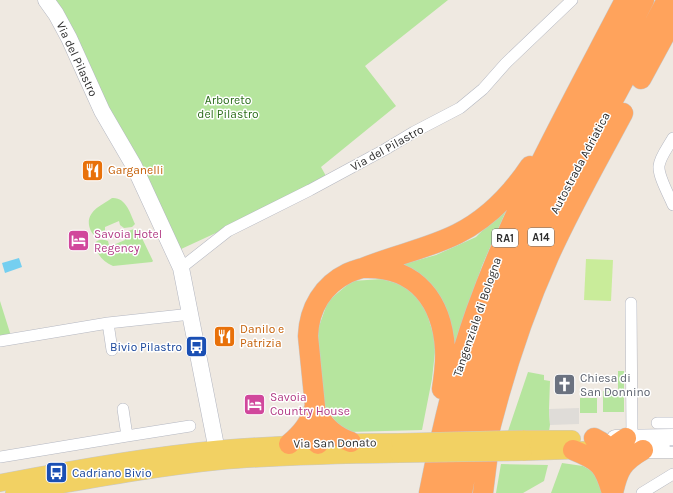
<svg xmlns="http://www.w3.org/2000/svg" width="673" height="493" viewBox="0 0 673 493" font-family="Karla,sans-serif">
<rect width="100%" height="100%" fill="#efe9e1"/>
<path fill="#b6e59e" d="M 52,0 L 448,0 L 365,66 L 396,106 L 321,167 L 326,176 L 218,232 L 179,250 Z
M 112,198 C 126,197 130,213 135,224 L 132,227 L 124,228 L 120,225 L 119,221 L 105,227 L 105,232 L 98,238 C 93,235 90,231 89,225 C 87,211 102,205 112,198 Z
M 509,204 L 482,266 L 454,349 L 450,329 L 391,264 L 407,263 L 436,255 L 476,237 Z
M 134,229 L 138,230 L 140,234 L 153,261 L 152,262 L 113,266 C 103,262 96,254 95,243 C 98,239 103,239 108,241 L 109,245 L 111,246 L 125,240 L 125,235 L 128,231 Z
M 382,279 L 410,287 L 426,310 L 436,343 L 432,379 L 422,430 L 348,432 L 336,422 L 324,405 L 318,371 L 318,329 L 328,301 L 352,281 Z
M 0,301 L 11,336 L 0,338 Z
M 618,371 L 624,371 L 624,412 L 603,412 L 603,391 L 618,391 Z
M 528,372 L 544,375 L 544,380 L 550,381 L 549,409 L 550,425 L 549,431 L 508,431 Z
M 580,398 L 597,398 L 597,413 L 580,413 Z
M 562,463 L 583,466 L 597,474 L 605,493 L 551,493 Z
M 501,464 L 548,465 L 544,481 L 523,493 L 496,493 Z"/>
<path fill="#c9ec9a" d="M 586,259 L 613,260 L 611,301 L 584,300 Z"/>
<path fill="#dfdcd8" d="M 579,408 L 579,424 L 550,425 L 549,409 Z"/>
<path fill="#75cff0" d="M 19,258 L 22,267 L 5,273 L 2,263 Z"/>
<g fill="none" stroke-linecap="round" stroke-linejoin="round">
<defs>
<path id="street" d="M 673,138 C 668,147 660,157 659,166 C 658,176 669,195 673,205
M 181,268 L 228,231 L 310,190 L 384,150 L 414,132 L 460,108 L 483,89 L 506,63 L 572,0
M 631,303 L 632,438
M 108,323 L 112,350
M 0,341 L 108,323 L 191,314
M 123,409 L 127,436 L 190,426
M 657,423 L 673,423
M 0,457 L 127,436
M 642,493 L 673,474"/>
<path id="secondary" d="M 46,0 L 56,14 L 69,38 L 102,111 L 134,166 L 181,268 L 219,461
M 615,438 L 673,437
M 631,450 L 673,450"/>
<path id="primary" d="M 523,439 L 572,439
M 523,452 L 585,450
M 0,483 C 72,469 145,456 219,449 C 279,444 340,442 400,442
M 14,493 C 83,481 151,468 221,461 C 280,456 339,455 399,454"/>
<path id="highway" d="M 641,79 L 673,20
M 366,268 C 417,267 442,302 445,349 C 446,363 444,376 442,389
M 318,414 C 325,428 337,437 351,442
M 312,416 L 311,425 L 312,438 L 318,444 C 324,436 322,426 320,417
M 594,438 C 614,448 618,454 617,476
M 289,444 C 302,433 310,423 315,406 L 308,336 C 309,308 323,285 348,273 C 353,271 358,269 363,268 C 394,255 427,249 457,234 C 487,219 512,193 530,166
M 573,450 C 600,461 604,465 612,493
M 483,458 C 499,388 520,321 549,256 C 571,207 598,160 623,113
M 606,462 C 608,450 616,444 626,438
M 429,493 C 441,432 455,370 476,311 C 515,203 572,102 625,0
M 443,493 C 456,420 476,347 504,278 C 542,182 597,92 644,0
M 462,493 L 474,430 L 507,322 L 520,287 L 539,242 L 563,193 L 667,0
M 483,493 L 489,445
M 613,493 C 618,470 622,462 643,450"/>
</defs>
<use href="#street" stroke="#b4b7c1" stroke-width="12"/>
<use href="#secondary" stroke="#b4b7c1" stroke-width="17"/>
<use href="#primary" stroke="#c9c9c9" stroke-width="18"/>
<use href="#highway" stroke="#c9c9c9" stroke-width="21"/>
<use href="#street" stroke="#fff" stroke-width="11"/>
<use href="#secondary" stroke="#fff" stroke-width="16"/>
<use href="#primary" stroke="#f2d163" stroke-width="17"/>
<use href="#highway" stroke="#ffa35c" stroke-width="20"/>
<path stroke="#a3a6b8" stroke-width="1" d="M 670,446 L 673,446"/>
<defs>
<path id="primary-bridge" d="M 400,442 L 523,439
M 399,454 L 523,452"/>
</defs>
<use href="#primary-bridge" stroke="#c9c9c9" stroke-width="18" stroke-linecap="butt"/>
<use href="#primary-bridge" stroke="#f2d163" stroke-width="17"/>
</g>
<defs>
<symbol id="restaurant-square" viewBox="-11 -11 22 22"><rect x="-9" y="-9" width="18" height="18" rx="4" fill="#e8710a" stroke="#fff"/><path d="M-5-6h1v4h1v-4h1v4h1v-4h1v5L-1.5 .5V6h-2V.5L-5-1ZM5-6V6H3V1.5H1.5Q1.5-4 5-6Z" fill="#fff"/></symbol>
<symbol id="hotel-square" viewBox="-11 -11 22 22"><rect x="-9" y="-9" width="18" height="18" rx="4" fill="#d1479c" stroke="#fff"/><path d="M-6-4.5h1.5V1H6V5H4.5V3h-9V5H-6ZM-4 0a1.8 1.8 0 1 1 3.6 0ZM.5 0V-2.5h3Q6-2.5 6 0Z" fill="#fff"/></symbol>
<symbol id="bus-square" viewBox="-11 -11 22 22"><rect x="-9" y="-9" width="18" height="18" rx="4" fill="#1a4fb4" stroke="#fff"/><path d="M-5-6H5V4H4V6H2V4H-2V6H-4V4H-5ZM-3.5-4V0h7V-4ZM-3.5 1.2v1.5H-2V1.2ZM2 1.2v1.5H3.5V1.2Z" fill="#fff"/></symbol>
<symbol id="church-square" viewBox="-11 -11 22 22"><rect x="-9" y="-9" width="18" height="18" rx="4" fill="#6b7280" stroke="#fff"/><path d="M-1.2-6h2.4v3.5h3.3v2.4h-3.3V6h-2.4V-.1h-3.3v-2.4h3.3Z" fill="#fff"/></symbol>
</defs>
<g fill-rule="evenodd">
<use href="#restaurant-square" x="80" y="158" width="25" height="25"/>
<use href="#hotel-square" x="66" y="228" width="25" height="25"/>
<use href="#restaurant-square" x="212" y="324" width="25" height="25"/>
<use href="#bus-square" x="184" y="334" width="25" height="25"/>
<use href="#church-square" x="552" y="372" width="25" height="25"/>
<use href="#hotel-square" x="242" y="392" width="25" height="25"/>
<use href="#bus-square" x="44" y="460" width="25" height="25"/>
</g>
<g text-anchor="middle" stroke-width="3" stroke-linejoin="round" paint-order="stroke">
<g fill="#fff" stroke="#6d6d6d" stroke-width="1">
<rect x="528" y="228" width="26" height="18" rx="3"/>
<rect x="492" y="229" width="26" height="18" rx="3"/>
</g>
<g font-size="11" font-weight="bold" fill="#2e2e2e">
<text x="541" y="241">A14</text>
<text x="505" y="242">RA1</text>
</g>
<g font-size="12" fill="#2e2e2e" stroke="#fff">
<text transform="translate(77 59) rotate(65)" y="4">Via del Pilastro</text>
<text transform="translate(387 148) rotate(-29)" y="4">Via del Pilastro</text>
<text transform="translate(580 163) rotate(-62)" y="4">Autostrada Adriatica</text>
<text transform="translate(477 317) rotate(-71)" y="4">Tangenziale di Bologna</text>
<text transform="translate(335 443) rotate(-1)" y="4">Via San Donato</text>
</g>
<g font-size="12" fill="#2c6e1b" stroke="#fff">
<text x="228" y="104">Arboreto<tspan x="228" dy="14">del Pilastro</tspan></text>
</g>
<g font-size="12" fill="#c56008" stroke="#fff" text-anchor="start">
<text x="108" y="174">Garganelli</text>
<text x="240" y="333">Danilo e<tspan x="240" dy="14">Patrizia</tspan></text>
</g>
<g font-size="12" fill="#b23c85" stroke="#fff" text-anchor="start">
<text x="94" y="238">Savoia Hotel<tspan x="94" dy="14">Regency</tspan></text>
<text x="270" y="401">Savoia<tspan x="270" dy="14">Country House</tspan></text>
</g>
<g font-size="12" fill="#164399" stroke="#fff" text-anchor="end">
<text x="182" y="351">Bivio Pilastro</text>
<text x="72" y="477" text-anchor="start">Cadriano Bivio</text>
</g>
<g font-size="12" fill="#5b616d" stroke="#fff" text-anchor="start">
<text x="580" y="382">Chiesa di<tspan x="580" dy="14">San Donnino</tspan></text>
</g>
</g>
</svg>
